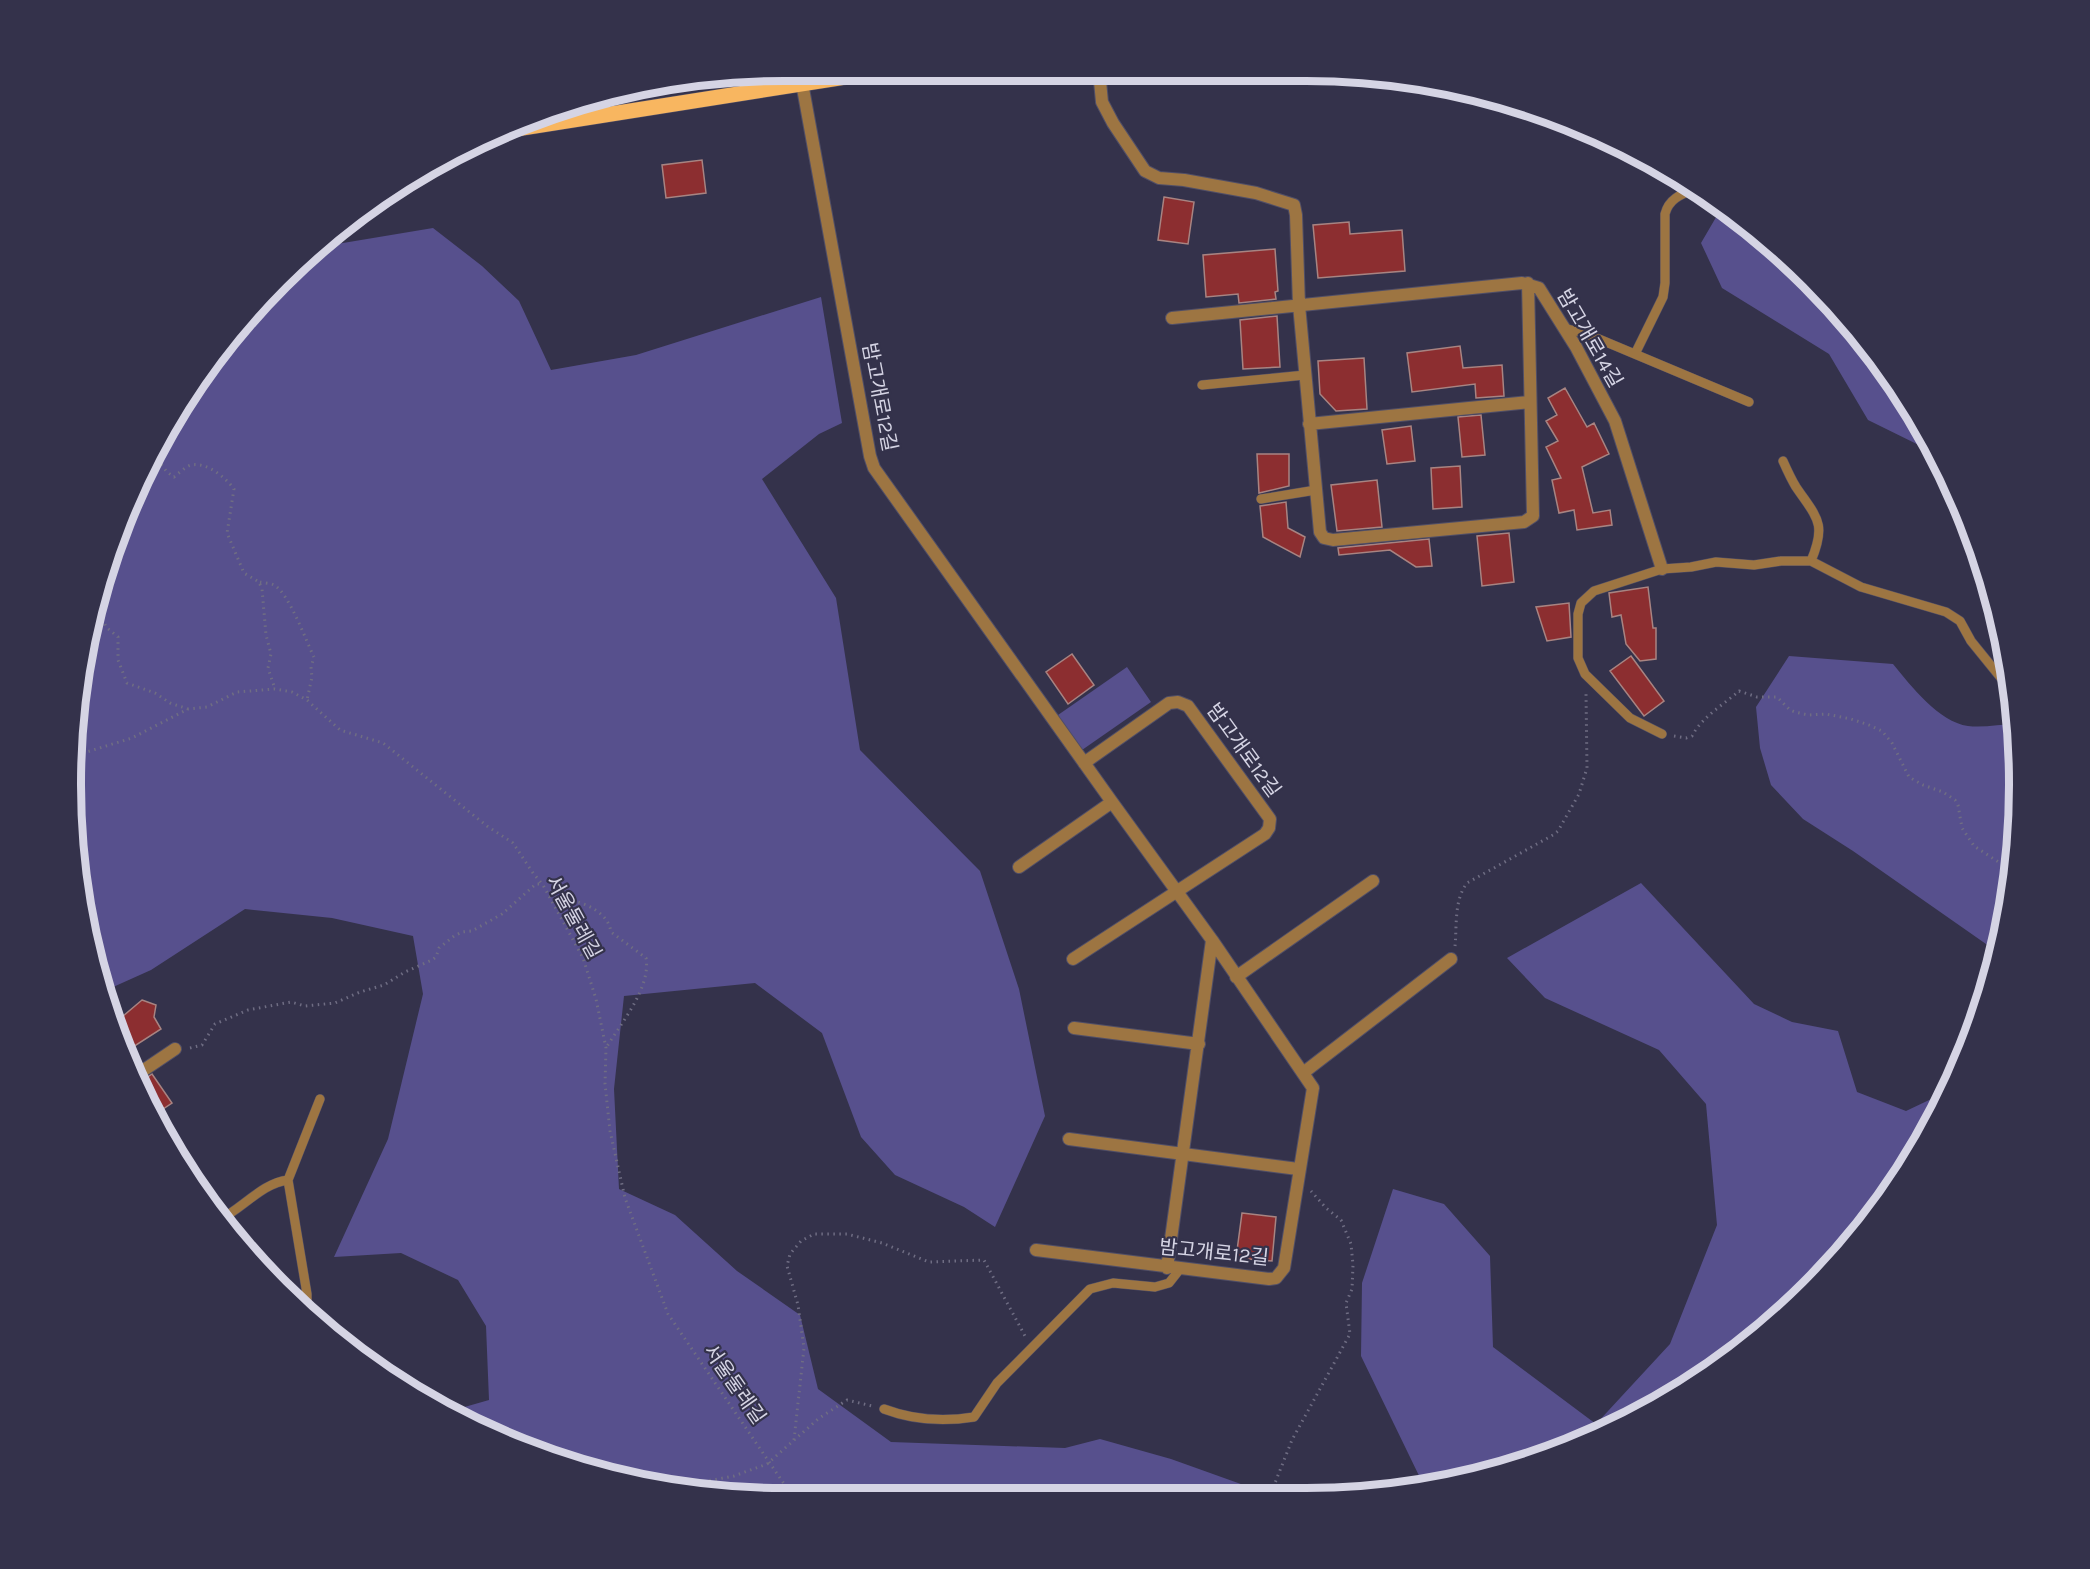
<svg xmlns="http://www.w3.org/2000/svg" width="2090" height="1569" viewBox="0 0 2090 1569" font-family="Karla,'Noto Sans KR',sans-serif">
<rect width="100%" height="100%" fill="#34324b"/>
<path fill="#57508d" d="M 1722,207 L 1810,279 L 1872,350 L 1937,454 L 1868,420 L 1829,354 L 1722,288 L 1701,243 Z
M 433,228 L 482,266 L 519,301 L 551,370 L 636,355 L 821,297 L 842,423 L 819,434 L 762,479 L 836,598 L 860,750 L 980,871 L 1019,989 L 1045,1116 L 995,1227 L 964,1207 L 895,1175 L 861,1137 L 822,1033 L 755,983 L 624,996 L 614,1089 L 619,1189 L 675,1215 L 737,1271 L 800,1315 L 818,1389 L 891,1442 L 1065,1448 L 1100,1439 L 1171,1459 L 1266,1493 L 737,1497 L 555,1461 L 456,1416 L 454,1410 L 489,1400 L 486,1326 L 458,1280 L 401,1253 L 334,1257 L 388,1139 L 423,994 L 413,936 L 332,918 L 245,909 L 151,970 L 102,992 L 95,969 L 72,832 L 84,646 L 144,468 L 248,313 L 313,248 Z
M 1789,656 L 1893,664 C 1911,686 1939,722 1968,726 C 1983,728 2001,724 2016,724 L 2018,738 L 2013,878 L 1996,951 L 1853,851 L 1803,819 L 1771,785 L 1760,748 L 1756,707 Z
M 1127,667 L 1151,702 L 1082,750 L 1058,715 Z
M 1641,883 L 1754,1004 L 1792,1022 L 1838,1031 L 1857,1092 L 1906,1111 L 1946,1092 L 1924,1142 L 1842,1256 L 1740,1351 L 1578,1444 L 1424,1486 L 1361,1356 L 1362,1283 L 1393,1189 L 1444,1204 L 1490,1256 L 1493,1347 L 1596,1424 L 1670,1344 L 1717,1225 L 1706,1104 L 1659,1050 L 1545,998 L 1507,958 Z"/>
<path fill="#8c2e30" stroke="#a88482" stroke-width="1.5" d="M 702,160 L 706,193 L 666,198 L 662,165 Z
M 1164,197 L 1194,202 L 1188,244 L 1158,240 Z
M 1349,222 L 1350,234 L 1402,230 L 1405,271 L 1318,278 L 1313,225 Z
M 1275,249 L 1278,291 L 1275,292 L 1276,299 L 1239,303 L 1238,294 L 1206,297 L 1203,255 Z
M 1277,316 L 1280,367 L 1243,369 L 1240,320 Z
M 1460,346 L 1463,368 L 1502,365 L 1504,396 L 1476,398 L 1475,384 L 1412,392 L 1407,353 Z
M 1364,358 L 1367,409 L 1336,411 L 1320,394 L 1318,361 Z
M 1565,388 L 1587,427 L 1594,423 L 1609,454 L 1582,467 L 1593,513 L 1610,510 L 1612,525 L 1577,530 L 1574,510 L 1559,513 L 1552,480 L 1561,478 L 1546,447 L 1558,441 L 1546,421 L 1557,415 L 1548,398 Z
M 1481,415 L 1485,455 L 1462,457 L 1458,417 Z
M 1411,426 L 1415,461 L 1387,464 L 1382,430 Z
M 1257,454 L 1289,454 L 1289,486 L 1259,493 Z
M 1460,466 L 1462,507 L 1433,509 L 1431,468 Z
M 1377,480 L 1382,527 L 1337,531 L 1331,485 Z
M 1286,502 L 1288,528 L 1305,537 L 1300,557 L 1263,537 L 1260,506 Z
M 1509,533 L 1514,582 L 1482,586 L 1477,536 Z
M 1429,539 L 1432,566 L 1416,567 L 1390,550 L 1339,555 L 1338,548 Z
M 1648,587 L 1653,628 L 1656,628 L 1656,659 L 1640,661 L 1626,644 L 1621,615 L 1612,617 L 1609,593 Z
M 1569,603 L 1571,637 L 1547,641 L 1536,607 Z
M 1072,654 L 1094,685 L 1068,704 L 1046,672 Z
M 1631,656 L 1664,701 L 1644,716 L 1610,671 Z
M 142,1000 L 156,1005 L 154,1017 L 161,1029 L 133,1047 L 116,1022 Z
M 152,1074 L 172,1103 L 157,1113 L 139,1083 Z
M 1242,1213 L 1276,1217 L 1272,1261 L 1236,1258 Z"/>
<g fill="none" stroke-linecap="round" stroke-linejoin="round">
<defs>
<path id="service" d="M 1564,328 L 1587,334 L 1749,402
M 1635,354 L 1663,297 L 1665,283 L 1665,214 C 1669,198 1682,194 1697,188
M 1202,385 L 1305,375
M 1783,461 C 1787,470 1791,479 1796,487 C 1817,518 1827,523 1811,561
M 1261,499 L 1316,490
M 1662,734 L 1630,718 L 1585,674 L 1578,658 L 1578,614 L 1581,603 L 1594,591 L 1662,569 L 1691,567 L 1716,562 L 1754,565 L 1781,561 L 1811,561 L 1861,587 L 1946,612 L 1960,621 L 1971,641 L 2001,678 L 2009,682
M 219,1220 C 242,1209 262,1183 288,1180
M 307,1314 L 307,1294 L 288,1180 L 320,1099
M 884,1409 C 913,1420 943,1422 974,1417 L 997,1383 L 1090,1289 L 1113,1283 L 1155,1287 L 1169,1283 L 1180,1269"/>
<path id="minor" d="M 1099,71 L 1102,102 L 1113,123 L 1145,171 L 1159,178 L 1184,180 L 1256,193 L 1294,205 L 1296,215 L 1299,305 L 1320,532 L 1324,538 L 1333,540 L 1524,522 L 1533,516 L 1528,283
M 802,83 L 870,456 L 874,468 L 1112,802 L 1212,940 L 1313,1088 L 1284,1268 L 1276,1278 L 1269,1279 L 1036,1250
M 1172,318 L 1522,283 L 1539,288 L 1576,347 L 1615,421 L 1662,569
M 1309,424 L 1530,402
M 1019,867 L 1112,802
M 1073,959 L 1265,834 L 1269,828 L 1270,819 L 1188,706 L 1178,702 L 1169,703 L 1084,763
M 1236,977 L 1373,881
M 1074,1028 L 1199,1044
M 1303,1073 L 1451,959
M 135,1076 L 175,1049
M 1069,1139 L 1298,1169
M 1167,1268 L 1212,940"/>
<path id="primary" d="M 516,129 L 884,71"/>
</defs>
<use href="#service" stroke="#514f67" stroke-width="10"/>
<use href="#minor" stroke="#514f67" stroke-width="14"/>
<use href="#primary" stroke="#514f67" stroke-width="16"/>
<path stroke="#6f6d83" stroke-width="3" stroke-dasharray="1.5 4.5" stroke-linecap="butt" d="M 154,455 L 167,472 L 174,477 C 179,473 185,467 191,465 C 207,462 225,477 234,489 L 227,533 L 244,573 L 259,582 L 262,589 L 266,635 L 271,654 L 268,668 L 275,689
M 260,582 C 264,583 270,583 274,585 C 289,593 306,641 314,657 L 311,667 L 312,677 L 307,700
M 96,609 L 100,612 L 106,627 L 118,637 L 118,660 L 127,683 L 155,693 L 170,703 L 188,709
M 1674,736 L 1686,738 L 1692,736 C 1702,717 1723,705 1739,691 L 1757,697 L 1777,697 L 1790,710 L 1795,712 L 1808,715 L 1826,714 L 1851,719 L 1869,725 L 1882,731 L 1892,743 L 1909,777 L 1923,785 L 1943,792 L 1955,800 L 1958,805 L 1962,828 L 1974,846 L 2014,872
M 77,755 L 132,738 L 188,709 L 207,707 L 237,692 L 275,689 L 292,692 L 307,700 L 340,730 L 383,743 L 487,826 L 513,843 L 533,873 L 543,885 L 583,958 L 596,999 L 606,1048 L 605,1084 L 610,1131 L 625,1198 L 668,1314 L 793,1497
M 549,896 C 571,899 607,906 611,932 L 646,958 C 651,988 621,1023 606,1048
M 1455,946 C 1457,925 1454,900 1467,883 L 1553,835 L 1558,831 L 1579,794 L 1587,768 L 1586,693
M 190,1048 L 202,1045 L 215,1024 L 248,1010 L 291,1002 L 305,1006 L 335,1003 L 360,992 L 384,985 L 405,972 L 432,960 L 436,957 L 439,948 L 454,936 L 462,932 L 472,931 L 502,914 L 536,884 L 542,884
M 794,1440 L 804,1348 L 798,1305 L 787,1266 L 790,1254 L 801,1241 L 814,1234 L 847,1234 L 882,1243 L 929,1262 L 984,1260 L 1025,1336
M 1522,1459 L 1532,1449 L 1569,1447
M 680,1486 L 734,1476 L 767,1464 L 818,1419 L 847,1400 L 872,1406
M 1271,1493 L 1292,1440 L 1350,1334 L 1346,1303 L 1352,1289 L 1353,1265 L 1351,1244 L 1341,1220 L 1326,1208 L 1311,1191"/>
<use href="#service" stroke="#9d7542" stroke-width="9"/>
<use href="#minor" stroke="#9d7542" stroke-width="12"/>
<use href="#primary" stroke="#f8b660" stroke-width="15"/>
</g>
<g text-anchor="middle" stroke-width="4.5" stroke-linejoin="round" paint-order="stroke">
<g font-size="20" fill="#d5d4e4" stroke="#34324b">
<text transform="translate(1590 338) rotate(60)" y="7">밤고개로14길</text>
<text transform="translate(880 397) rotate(79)" y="7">밤고개로12길</text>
<text transform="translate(1244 750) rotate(54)" y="7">밤고개로12길</text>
<text transform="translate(574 917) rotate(61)" y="7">서울둘레길</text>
<text transform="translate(1214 1252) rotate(6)" y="7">밤고개로12길</text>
<text transform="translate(735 1384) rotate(55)" y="7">서울둘레길</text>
</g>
</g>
<path d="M0 0H2090V1569H0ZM784 81H1306A703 703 0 0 1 2009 784V785A703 703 0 0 1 1306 1488H784A703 703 0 0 1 81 785V784A703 703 0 0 1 784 81Z" fill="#34324b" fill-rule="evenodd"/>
<path fill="none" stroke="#d5d4e4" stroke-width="8" d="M784 81H1306A703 703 0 0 1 2009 784V785A703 703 0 0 1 1306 1488H784A703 703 0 0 1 81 785V784A703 703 0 0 1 784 81Z"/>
</svg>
